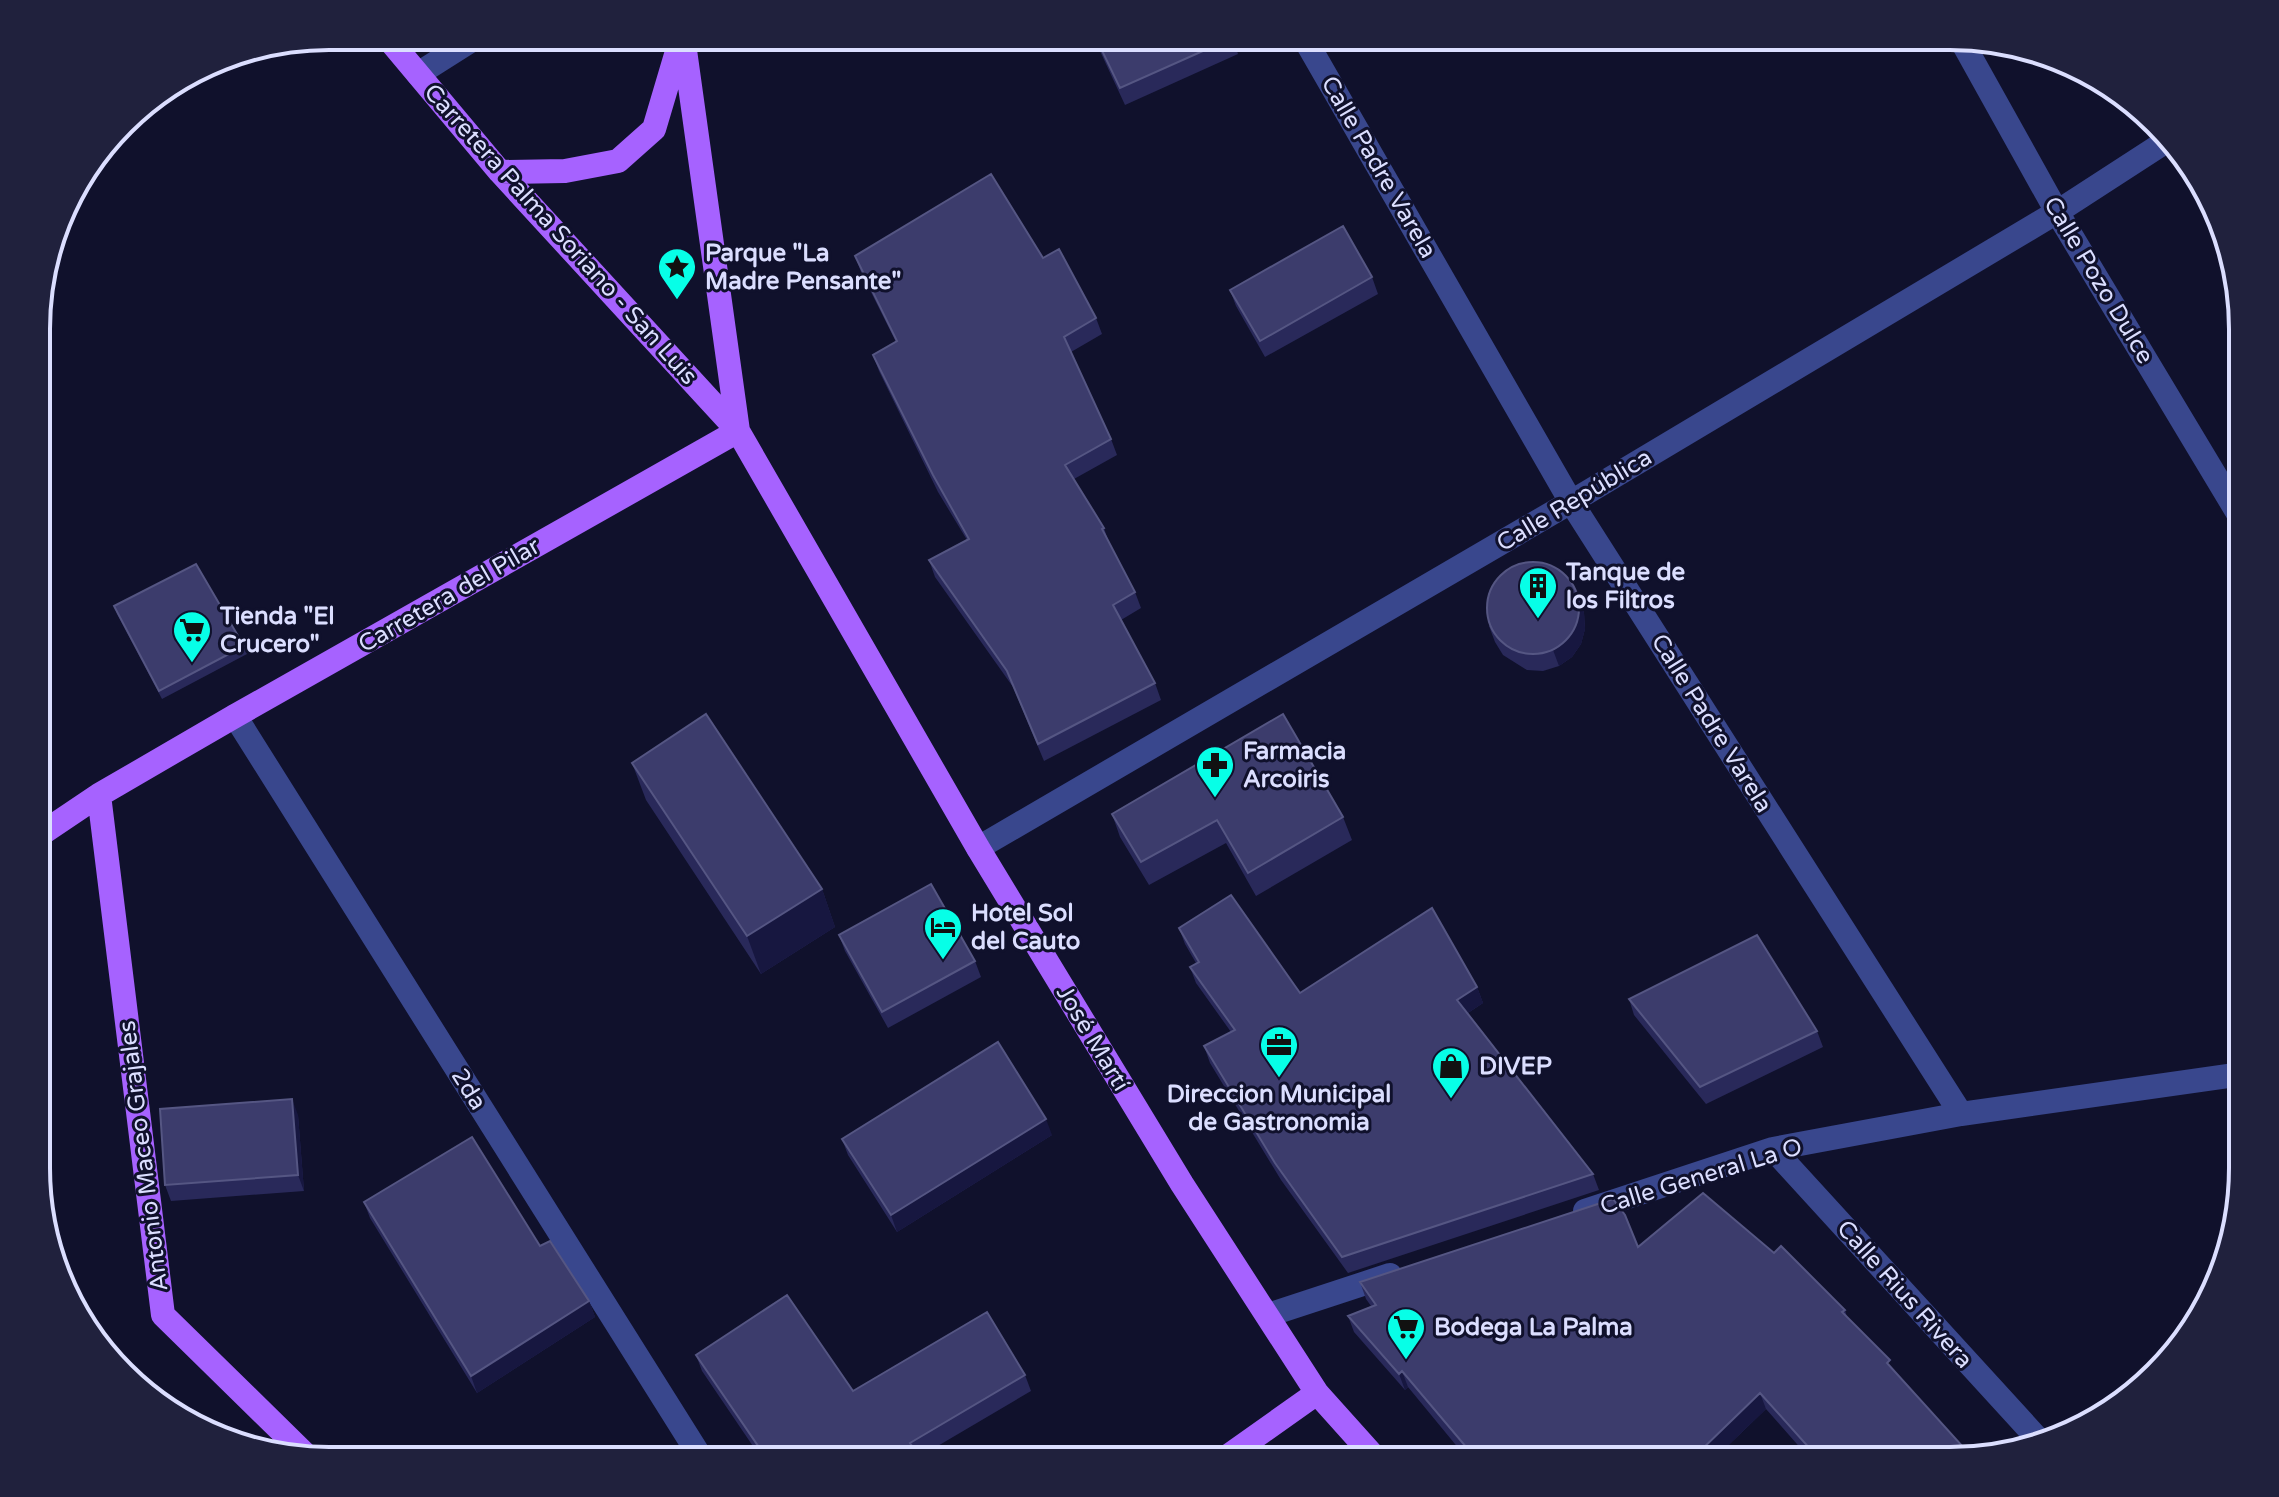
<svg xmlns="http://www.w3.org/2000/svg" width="2279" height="1497" viewBox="0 0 2279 1497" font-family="'Varela Round',sans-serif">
<rect width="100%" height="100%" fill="#10112c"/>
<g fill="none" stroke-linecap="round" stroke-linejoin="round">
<path stroke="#39478d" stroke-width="24" d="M 1303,36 L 1571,502 L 1961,1114
M 1960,38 L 2057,212 L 2242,520
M 418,74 L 478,36
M 235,716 L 703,1461
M 978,848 L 1571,502 L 2057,212 L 2165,142
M 1773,1149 L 2038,1439
M 1585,1211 L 1773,1149 L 1961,1114 L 2242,1074
M 1268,1315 L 1390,1275"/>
<path stroke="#a662ff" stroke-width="24" d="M 386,36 L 500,172 L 738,431 L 978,848 L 1182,1184 L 1317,1393 L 1378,1461
M 683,36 L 738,431
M 500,172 L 565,171 L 618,161 L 654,129 L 681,38
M 99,795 L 163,1315 L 309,1458
M 38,836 L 99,795 L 235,716 L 738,431
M 1221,1461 L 1317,1393"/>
</g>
<path fill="#29295a" d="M 1093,36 L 1232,36 L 1238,54 L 1125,105 Z
M 855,256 L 1043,258 L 1096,318 L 1102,334 L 1071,352 L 1111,439 L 1117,455 L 1074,479 L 1104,528 L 1109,543 L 1135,592 L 1141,608 L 1121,620 L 1155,683 L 1161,700 L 1044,761 L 1013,687 L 935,577 L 929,560 L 967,540 L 938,492 L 879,371 L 873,355 L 896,342 L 861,272 Z
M 1372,277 L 1378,294 L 1265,357 L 1236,306 L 1230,290 Z
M 1578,597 L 1584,613 L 1585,629 L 1581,644 L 1572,657 L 1559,666 L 1543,671 L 1527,670 L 1503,655 L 1495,642 L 1489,626 Z
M 114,606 L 244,646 L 247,654 L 162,699 L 117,614 Z
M 632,763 L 822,889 L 835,927 L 761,974 L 646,800 Z
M 1112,814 L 1343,817 L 1352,840 L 1256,896 L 1226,843 L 1149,885 L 1120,837 Z
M 1179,928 L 1300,993 L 1477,987 L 1483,1003 L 1468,1013 L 1593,1174 L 1599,1190 L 1348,1273 L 1281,1180 L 1210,1063 L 1204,1046 L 1231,1032 L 1196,983 L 1190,967 L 1196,963 L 1185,944 Z
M 839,935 L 975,961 L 981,977 L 888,1028 L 845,951 Z
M 1629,999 L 1817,1031 L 1823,1047 L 1706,1104 L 1634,1015 Z
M 298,1115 L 304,1191 L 171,1201 L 165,1185 Z
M 1052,1135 L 897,1232 L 848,1155 L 842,1139 Z
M 364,1202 L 540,1246 L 589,1301 L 595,1317 L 477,1393 L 370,1218 Z
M 1638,1247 L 1845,1310 L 1847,1317 L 1968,1460 L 1811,1460 L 1766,1409 L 1713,1460 L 1469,1461 L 1408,1387 L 1405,1390 L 1354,1332 L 1348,1316 L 1371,1306 L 1366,1299 L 1360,1282 Z
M 696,1355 L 853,1391 L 1025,1375 L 1031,1391 L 919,1457 L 922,1461 L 763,1461 L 702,1371 Z"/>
<path fill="#171740" d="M 1578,597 L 1584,613 L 1585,629 L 1581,644 L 1572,657 L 1559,666 L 1553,650 Z
M 822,889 L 835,927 L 761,974 L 747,936 Z
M 1477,987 L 1483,1003 L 1463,1016 L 1457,1000 Z
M 292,1099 L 298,1115 L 304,1191 L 298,1175 Z
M 1046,1119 L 1052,1135 L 897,1232 L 891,1215 Z
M 589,1301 L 595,1317 L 477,1393 L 471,1376 Z
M 1402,1371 L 1408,1387 L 1405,1390 L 1399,1374 Z
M 1760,1393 L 1766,1409 L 1713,1460 L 1698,1460 L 1696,1455 Z"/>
<path fill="#3c3c6c" stroke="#555683" stroke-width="2" d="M 1095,36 L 1232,36 L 1232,38 L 1120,88 Z
M 991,174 L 1043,258 L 1059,249 L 1096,318 L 1064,337 L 1111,439 L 1065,465 L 1104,528 L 1102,529 L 1135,592 L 1113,605 L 1155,683 L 1038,744 L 1007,671 L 929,560 L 969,539 L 933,475 L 873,355 L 897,341 L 855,256 Z
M 1343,226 L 1372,277 L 1260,341 L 1230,290 Z
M1487 608a46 46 0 1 1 92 0a46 46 0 1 1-92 0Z
M 196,564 L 244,646 L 159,691 L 114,606 Z
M 706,714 L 822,889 L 747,936 L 632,763 Z
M 1283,714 L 1343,817 L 1248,873 L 1217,820 L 1141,862 L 1112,814 Z
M 931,884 L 975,961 L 882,1012 L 839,935 Z
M 1231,895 L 1300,993 L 1432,908 L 1477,987 L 1457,1000 L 1593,1174 L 1342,1257 L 1275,1163 L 1204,1046 L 1235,1030 L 1190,967 L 1199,962 L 1179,928 Z
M 1757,935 L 1817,1031 L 1700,1087 L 1629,999 Z
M 998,1042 L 1046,1119 L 891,1215 L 842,1139 Z
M 292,1099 L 298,1175 L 165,1185 L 160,1109 Z
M 472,1137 L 540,1246 L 550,1241 L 589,1301 L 471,1376 L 364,1202 Z
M 1703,1193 L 1774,1253 L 1781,1246 L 1845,1310 L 1842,1312 L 1890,1360 L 1887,1363 L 1974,1459 L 1968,1460 L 1820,1460 L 1760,1393 L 1696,1455 L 1701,1460 L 1476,1461 L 1465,1449 L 1467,1448 L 1402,1371 L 1399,1374 L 1348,1316 L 1376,1305 L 1360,1282 L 1613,1199 L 1625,1215 L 1638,1247 Z
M 787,1295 L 853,1391 L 987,1312 L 1025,1375 L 910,1443 L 922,1461 L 765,1461 L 767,1459 L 696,1355 Z"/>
<defs>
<symbol id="sight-pin" viewBox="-11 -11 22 30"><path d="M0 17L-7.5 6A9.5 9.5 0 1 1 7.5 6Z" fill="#07ffe7" stroke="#10112c"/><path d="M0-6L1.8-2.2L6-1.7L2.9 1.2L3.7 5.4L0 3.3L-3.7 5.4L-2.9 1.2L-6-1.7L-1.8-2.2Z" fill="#111"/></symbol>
<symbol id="building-pin" viewBox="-11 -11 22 30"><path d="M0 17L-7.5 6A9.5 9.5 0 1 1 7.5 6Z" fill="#07ffe7" stroke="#10112c"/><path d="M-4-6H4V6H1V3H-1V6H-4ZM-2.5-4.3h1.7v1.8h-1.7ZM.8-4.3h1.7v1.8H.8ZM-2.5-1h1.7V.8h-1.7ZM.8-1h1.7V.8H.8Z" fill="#111"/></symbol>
<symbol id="supermarket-pin" viewBox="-11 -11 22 30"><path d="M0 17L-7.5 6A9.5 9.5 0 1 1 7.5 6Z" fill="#07ffe7" stroke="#10112c"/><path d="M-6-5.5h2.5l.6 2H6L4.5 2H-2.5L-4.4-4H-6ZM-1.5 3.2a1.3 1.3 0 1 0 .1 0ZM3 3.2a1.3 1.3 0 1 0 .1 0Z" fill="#111"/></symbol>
<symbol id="pharmacy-pin" viewBox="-11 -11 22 30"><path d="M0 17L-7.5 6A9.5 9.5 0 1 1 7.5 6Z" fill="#07ffe7" stroke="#10112c"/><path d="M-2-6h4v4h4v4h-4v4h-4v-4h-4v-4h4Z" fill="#111"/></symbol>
<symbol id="hotel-pin" viewBox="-11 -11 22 30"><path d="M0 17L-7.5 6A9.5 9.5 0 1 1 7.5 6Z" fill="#07ffe7" stroke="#10112c"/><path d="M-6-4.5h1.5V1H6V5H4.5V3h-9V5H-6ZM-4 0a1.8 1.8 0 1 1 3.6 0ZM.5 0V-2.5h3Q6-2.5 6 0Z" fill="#111"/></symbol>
<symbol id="office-pin" viewBox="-11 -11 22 30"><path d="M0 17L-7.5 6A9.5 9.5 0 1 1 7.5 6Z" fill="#07ffe7" stroke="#10112c"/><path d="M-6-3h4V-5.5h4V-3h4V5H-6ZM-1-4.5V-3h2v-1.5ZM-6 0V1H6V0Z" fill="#111"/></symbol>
<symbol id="shop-pin" viewBox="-11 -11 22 30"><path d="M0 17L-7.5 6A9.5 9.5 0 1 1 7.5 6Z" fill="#07ffe7" stroke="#10112c"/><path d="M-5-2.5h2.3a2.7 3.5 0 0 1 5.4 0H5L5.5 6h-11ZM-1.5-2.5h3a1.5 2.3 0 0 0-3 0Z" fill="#111"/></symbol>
</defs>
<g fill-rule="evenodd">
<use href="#sight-pin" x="655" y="245" width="44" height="60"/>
<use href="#building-pin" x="1516" y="564" width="44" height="60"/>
<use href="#supermarket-pin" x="170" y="608" width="44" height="60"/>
<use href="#pharmacy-pin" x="1193" y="743" width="44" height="60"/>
<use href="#hotel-pin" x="921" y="905" width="44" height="60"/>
<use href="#office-pin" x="1257" y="1023" width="44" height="60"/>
<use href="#shop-pin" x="1429" y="1044" width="44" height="60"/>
<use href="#supermarket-pin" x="1384" y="1305" width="44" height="60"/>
</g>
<g text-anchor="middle" stroke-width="6" stroke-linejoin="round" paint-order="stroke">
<g font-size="24" fill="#dbdeff" stroke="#10112c">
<text transform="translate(1379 167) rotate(60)" y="8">Calle Padre Varela</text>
<text transform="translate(561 234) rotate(48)" y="8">Carretera Palma Soriano - San Luis</text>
<text transform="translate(2099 280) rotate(59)" y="8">Calle Pozo Dulce</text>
<text transform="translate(1574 500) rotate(-31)" y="8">Calle República</text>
<text transform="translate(449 595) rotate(-30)" y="8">Carretera del Pilar</text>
<text transform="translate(1712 723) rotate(58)" y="8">Calle Padre Varela</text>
<text transform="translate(1093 1038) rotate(59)" y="8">José Martí</text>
<text transform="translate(469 1089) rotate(58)" y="8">2da</text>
<text transform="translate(143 1156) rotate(-97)" y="8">Antonio Maceo Grajales</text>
<text transform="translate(1701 1176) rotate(-17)" y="8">Calle General La O</text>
<text transform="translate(1905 1294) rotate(48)" y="8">Calle Rius Rivera</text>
</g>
<g font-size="24" font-weight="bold" fill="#dbdeff" stroke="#10112c" text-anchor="start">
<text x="705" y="261">Parque "La<tspan x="705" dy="28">Madre Pensante"</tspan></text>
<text x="1566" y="580">Tanque de<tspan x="1566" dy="28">los Filtros</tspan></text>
<text x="220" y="624">Tienda "El<tspan x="220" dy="28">Crucero"</tspan></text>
<text x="1243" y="759">Farmacia<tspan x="1243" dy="28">Arcoiris</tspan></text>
<text x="971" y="921">Hotel Sol<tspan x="971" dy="28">del Cauto</tspan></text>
<text x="1479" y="1074">DIVEP</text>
<text x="1279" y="1102" text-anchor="middle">Direccion Municipal<tspan x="1279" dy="28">de Gastronomia</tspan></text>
<text x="1434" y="1335">Bodega La Palma</text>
</g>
</g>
<path d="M0 0H2279V1497H0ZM329 50H1950A279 279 0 0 1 2229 329V1168A279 279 0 0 1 1950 1447H329A279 279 0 0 1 50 1168V329A279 279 0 0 1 329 50Z" fill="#20213d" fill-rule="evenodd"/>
<path fill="none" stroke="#dbdeff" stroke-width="4" d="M329 50H1950A279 279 0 0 1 2229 329V1168A279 279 0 0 1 1950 1447H329A279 279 0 0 1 50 1168V329A279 279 0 0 1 329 50Z"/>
</svg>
